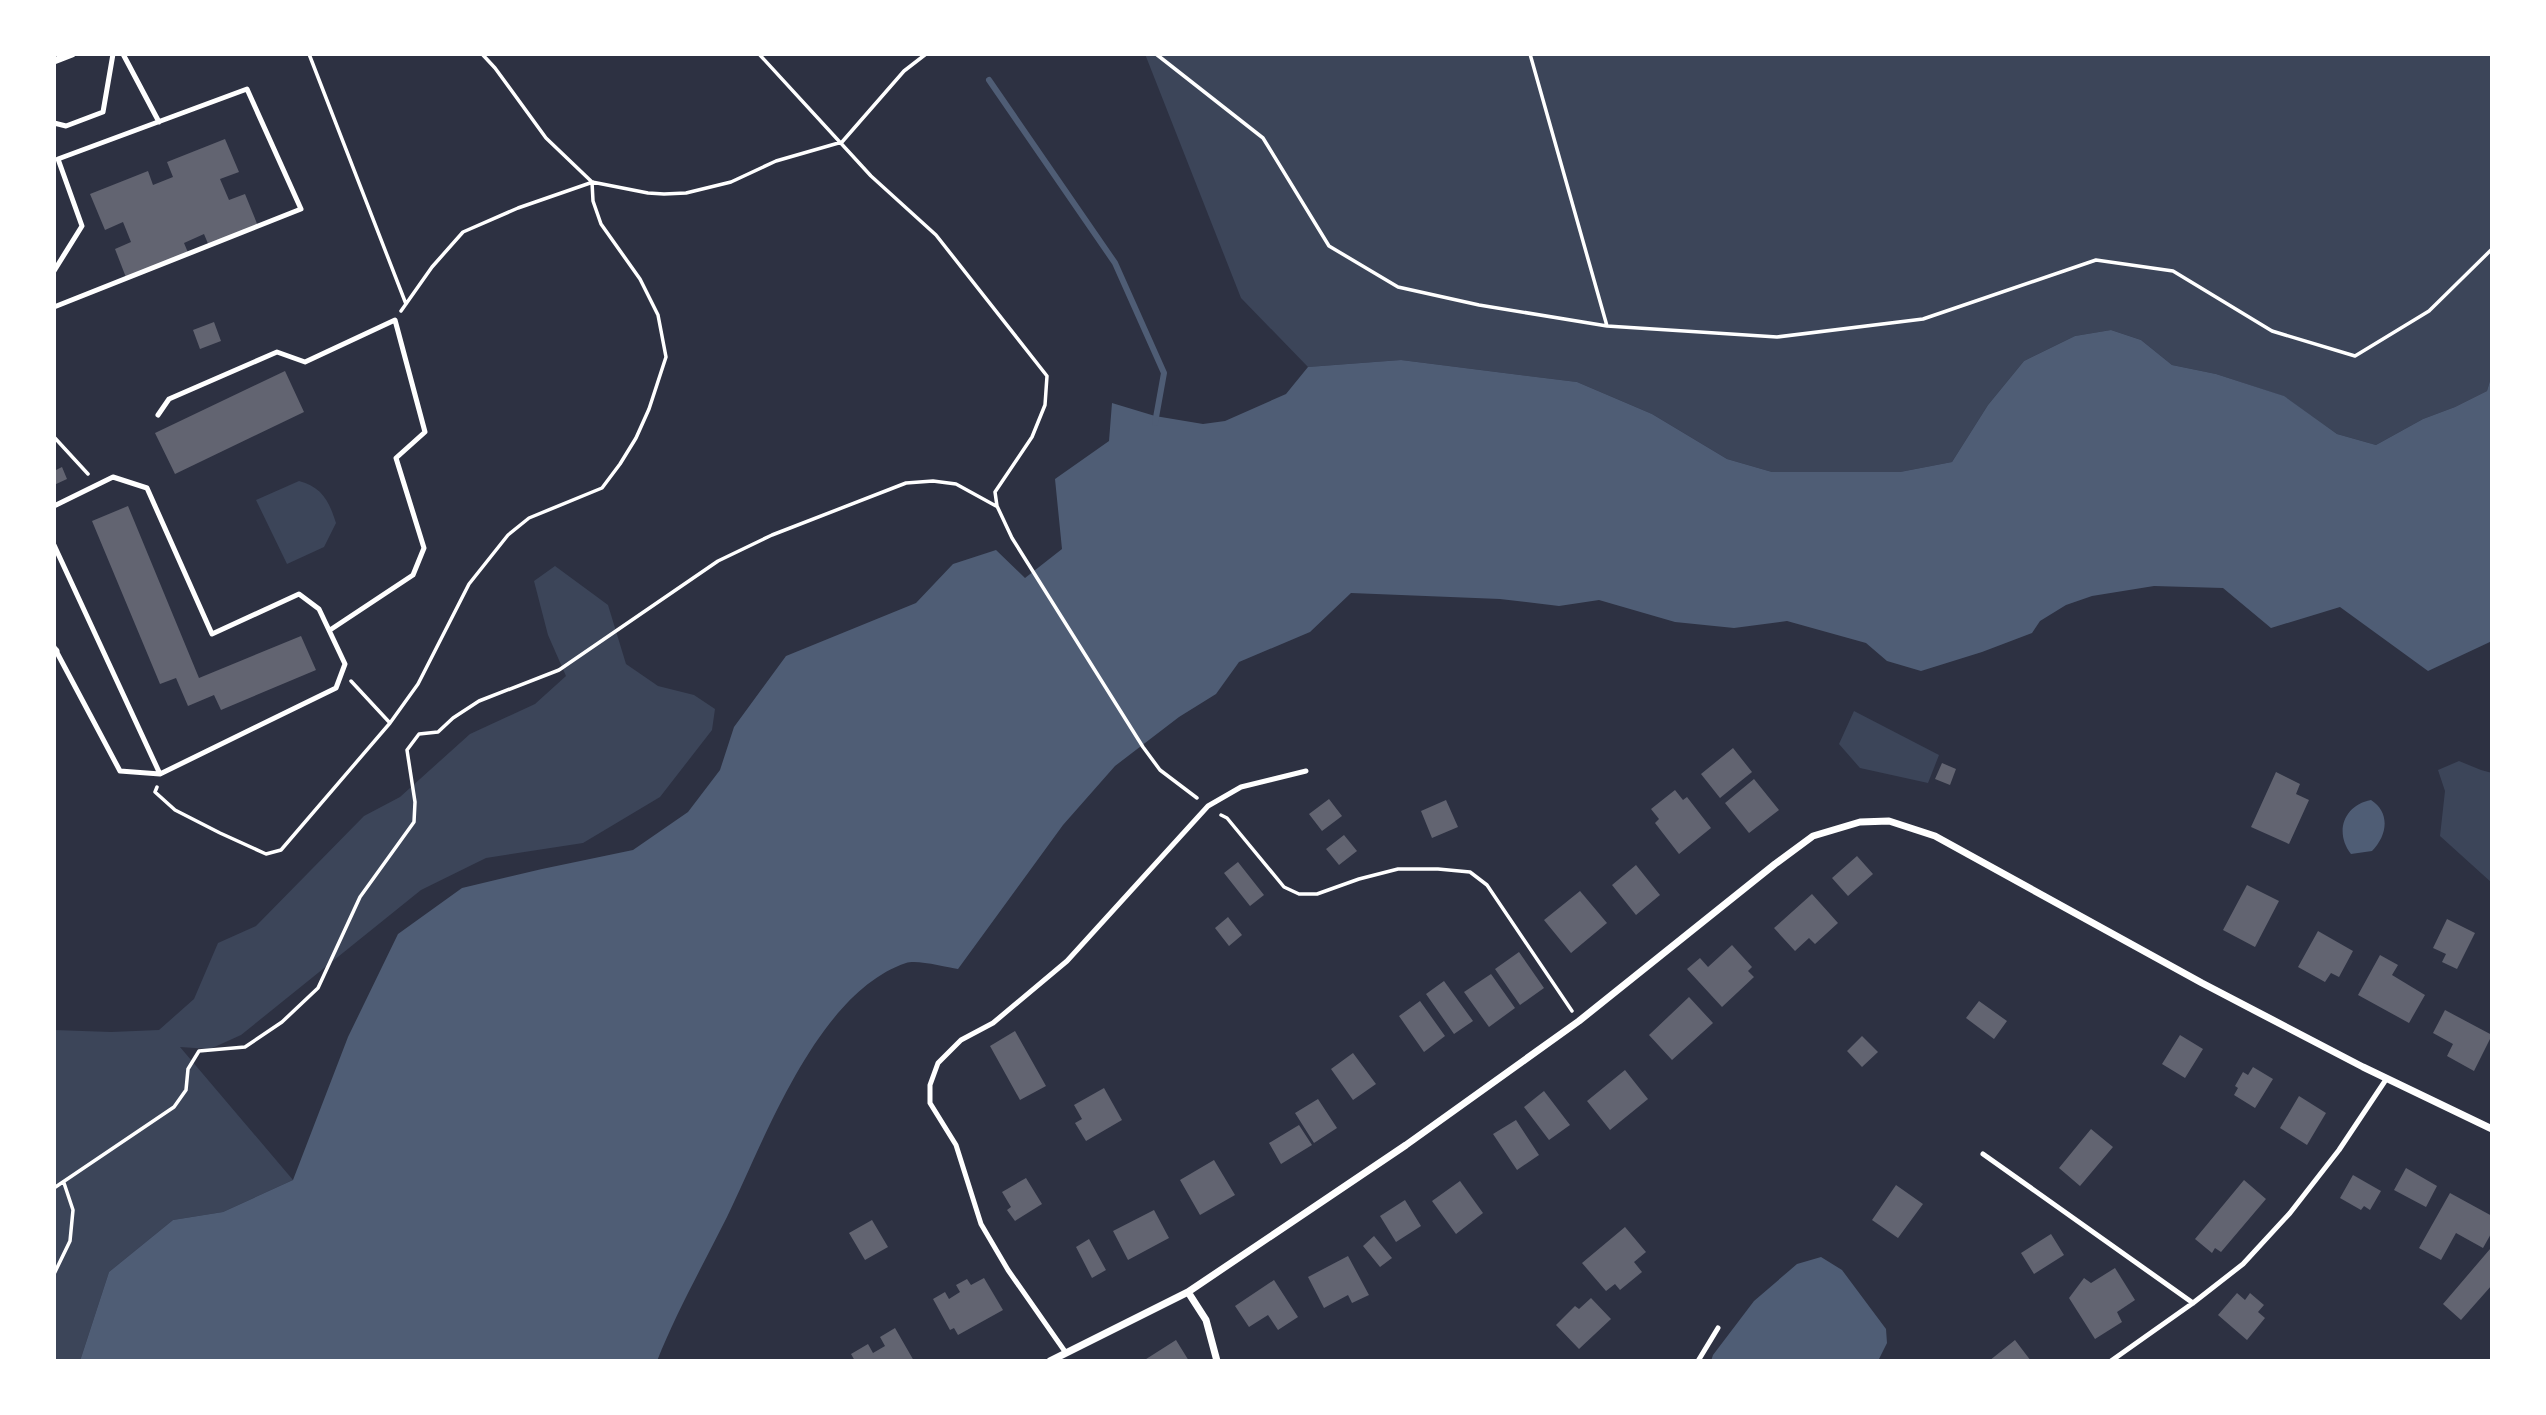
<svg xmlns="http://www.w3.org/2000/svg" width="2546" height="1415" viewBox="0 0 2546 1415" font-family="Commissioner,sans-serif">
<rect width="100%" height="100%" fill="#2d3142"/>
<path fill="#3c4559" d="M 1145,54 L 2492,54 L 2492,374 L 2487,391 L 2455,407 L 2423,419 L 2376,445 L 2337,434 L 2283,396 L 2216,374 L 2172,365 L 2141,340 L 2111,330 L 2075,336 L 2024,361 L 1988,405 L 1952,462 L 1900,472 L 1772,472 L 1727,459 L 1652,414 L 1577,382 L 1401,360 L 1308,367 L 1241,298 Z
M 299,481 C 322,487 329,501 336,523 L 324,547 L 287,564 L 256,500 Z
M 555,566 L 608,605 L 626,664 L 658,686 L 694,695 L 715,709 L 712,730 L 660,797 L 583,843 L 486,858 L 421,890 L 241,1035 L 210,1049 L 180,1047 L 293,1180 L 223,1212 L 173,1220 L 109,1272 L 80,1361 L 54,1361 L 54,1030 L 111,1032 L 159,1030 L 194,999 L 218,943 L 256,926 L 364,816 L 400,797 L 470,734 L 535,704 L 566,676 L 548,635 L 534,581 Z
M 1854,711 L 1939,755 L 1928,783 L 1860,768 L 1839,744 Z
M 2459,761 L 2481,770 L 2492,773 L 2492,883 L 2440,836 L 2445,791 L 2438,770 Z"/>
<path fill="#4f5d75" d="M 2111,330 L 2141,340 L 2172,365 L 2216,374 L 2284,396 L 2337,434 L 2376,445 L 2423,419 L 2455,407 L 2487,391 L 2492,374 L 2492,641 L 2428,671 L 2340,607 L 2271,628 L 2223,588 L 2154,586 L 2092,596 L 2066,605 L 2040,621 L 2032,633 L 1982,652 L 1921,671 L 1887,661 L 1866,643 L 1787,621 L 1734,628 L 1675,622 L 1599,600 L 1559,606 L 1500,599 L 1351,593 L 1310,632 L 1239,662 L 1216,694 L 1179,717 L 1115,766 L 1063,825 L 958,969 C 946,967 916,959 906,963 C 817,993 765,1139 727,1217 C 703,1265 677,1311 657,1361 L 80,1361 L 109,1272 L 173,1220 L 223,1212 L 293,1180 L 348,1037 L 398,934 L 462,888 L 542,869 L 633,850 L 688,812 L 720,770 L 734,727 L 786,656 L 916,603 L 953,564 L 996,550 L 1025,578 L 1062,549 L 1055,479 L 1109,441 L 1112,403 L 1155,416 L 1203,424 L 1225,421 L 1286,394 L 1308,367 L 1401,360 L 1577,382 L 1652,414 L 1727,459 L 1772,472 L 1900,472 L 1952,462 L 1988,405 L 2024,361 L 2075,336 Z
M 2371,800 C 2391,813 2387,836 2372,851 L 2351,854 C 2334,832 2344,805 2371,800 Z
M 1821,1257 L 1842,1270 L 1886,1329 L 1887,1343 L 1878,1361 L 1711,1361 L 1713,1355 L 1754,1301 L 1797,1264 Z"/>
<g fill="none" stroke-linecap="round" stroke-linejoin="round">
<path stroke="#4f5d75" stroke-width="6" d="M 989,80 L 1115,263 L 1164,373 L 1155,423"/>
</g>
<path fill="#626471" d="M 225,139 L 239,172 L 220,179 L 229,200 L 245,194 L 258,226 L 209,246 L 204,234 L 184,243 L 189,255 L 127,280 L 115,249 L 131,242 L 123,222 L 105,230 L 90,194 L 148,171 L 153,185 L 173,177 L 167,162 Z
M 214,322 L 221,341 L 200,349 L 193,330 Z
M 285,371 L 304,412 L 175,474 L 155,433 Z
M 62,467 L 67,479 L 54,485 L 54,471 Z
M 128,506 L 199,678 L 301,636 L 316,670 L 221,710 L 214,695 L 188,706 L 176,678 L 160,684 L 92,521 Z
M 1733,748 L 1752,772 L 1720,798 L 1701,774 Z
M 1942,763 L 1956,769 L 1950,785 L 1935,779 Z
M 2276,772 L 2300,784 L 2296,794 L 2309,800 L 2289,844 L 2251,827 Z
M 1754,779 L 1779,810 L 1749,833 L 1725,803 Z
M 1675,790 L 1683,800 L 1687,797 L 1711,828 L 1679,854 L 1655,823 L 1659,819 L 1651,809 Z
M 1329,799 L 1342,816 L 1322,831 L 1309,814 Z
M 1446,800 L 1458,827 L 1432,838 L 1421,811 Z
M 1344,835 L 1357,851 L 1339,865 L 1326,849 Z
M 1857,856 L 1873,874 L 1848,896 L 1832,878 Z
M 1238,862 L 1264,895 L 1250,906 L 1224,873 Z
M 1636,865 L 1660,895 L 1636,915 L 1612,885 Z
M 2247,885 L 2279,901 L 2255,947 L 2223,930 Z
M 1580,891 L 1607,923 L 1571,953 L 1544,920 Z
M 1812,894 L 1838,923 L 1815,944 L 1809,938 L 1795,951 L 1774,928 Z
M 1228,917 L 1242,935 L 1229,946 L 1215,928 Z
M 2447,919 L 2475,933 L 2457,969 L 2442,962 L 2446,954 L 2433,948 Z
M 2318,931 L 2353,951 L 2339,977 L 2331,973 L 2325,982 L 2298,967 Z
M 1732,945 L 1752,967 L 1748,971 L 1754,977 L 1722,1007 L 1687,969 L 1700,958 L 1708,967 Z
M 1519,952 L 1544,988 L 1520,1005 L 1495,969 Z
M 2380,955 L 2398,965 L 2392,975 L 2425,995 L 2409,1023 L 2358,995 Z
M 1491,974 L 1515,1008 L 1489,1027 L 1464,992 Z
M 1444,981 L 1473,1021 L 1454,1034 L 1426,994 Z
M 1689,997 L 1713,1023 L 1672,1060 L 1649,1035 Z
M 1420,1001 L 1445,1036 L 1424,1052 L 1399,1016 Z
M 1979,1001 L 2007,1021 L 1994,1039 L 1966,1018 Z
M 2445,1010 L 2492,1035 L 2474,1071 L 2447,1056 L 2453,1044 L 2433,1033 Z
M 1015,1031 L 1046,1086 L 1020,1100 L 990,1046 Z
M 2180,1035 L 2203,1049 L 2185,1078 L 2162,1064 Z
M 1862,1036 L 1878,1052 L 1862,1067 L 1847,1051 Z
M 1353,1053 L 1376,1084 L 1353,1100 L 1331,1069 Z
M 2253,1067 L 2273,1079 L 2255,1108 L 2234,1095 L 2238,1088 L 2235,1086 L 2243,1072 L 2248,1075 Z
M 1625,1070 L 1648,1099 L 1610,1130 L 1587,1101 Z
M 1104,1088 L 1122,1120 L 1086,1141 L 1075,1123 L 1082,1119 L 1074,1105 Z
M 1544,1091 L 1570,1125 L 1549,1140 L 1524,1107 Z
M 2299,1096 L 2326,1113 L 2307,1145 L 2280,1128 Z
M 1318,1099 L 1337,1128 L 1314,1143 L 1295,1113 Z
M 1516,1120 L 1539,1155 L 1517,1170 L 1493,1134 Z
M 1299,1125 L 1312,1145 L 1281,1164 L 1269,1143 Z
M 2091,1129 L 2113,1147 L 2080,1186 L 2059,1168 Z
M 1214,1160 L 1235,1195 L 1200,1215 L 1180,1180 Z
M 2406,1168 L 2437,1186 L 2426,1207 L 2394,1190 Z
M 2353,1175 L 2381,1191 L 2370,1210 L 2364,1206 L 2361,1210 L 2340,1198 Z
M 1026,1178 L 1042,1204 L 1015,1221 L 1007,1210 L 1011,1207 L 1002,1192 Z
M 2244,1180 L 2266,1199 L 2221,1252 L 2215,1248 L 2212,1253 L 2195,1239 Z
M 1460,1181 L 1483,1213 L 1456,1234 L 1432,1201 Z
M 1896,1185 L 1923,1204 L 1898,1238 L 1872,1220 Z
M 2450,1193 L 2492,1216 L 2492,1232 L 2483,1248 L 2456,1233 L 2441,1260 L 2419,1248 Z
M 1405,1200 L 1421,1226 L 1396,1242 L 1380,1216 Z
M 1154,1210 L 1169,1238 L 1128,1260 L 1113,1231 Z
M 872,1220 L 888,1247 L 865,1260 L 849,1233 Z
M 1625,1227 L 1646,1252 L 1634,1262 L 1642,1272 L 1620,1290 L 1615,1284 L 1606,1291 L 1582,1263 Z
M 2051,1234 L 2064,1255 L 2034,1274 L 2021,1253 Z
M 1374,1236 L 1392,1258 L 1380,1267 L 1363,1246 Z
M 1089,1239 L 1106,1270 L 1092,1278 L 1076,1247 Z
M 2490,1249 L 2492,1285 L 2461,1320 L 2443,1304 Z
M 1348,1256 L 1369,1295 L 1352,1303 L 1348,1295 L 1324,1308 L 1308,1277 Z
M 2115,1268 L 2135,1300 L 2117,1312 L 2122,1322 L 2095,1339 L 2069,1298 L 2084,1278 L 2091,1283 Z
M 984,1278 L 1003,1310 L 958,1335 L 954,1328 L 950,1330 L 933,1299 L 945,1292 L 949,1299 L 960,1292 L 956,1285 L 967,1279 L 971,1285 Z
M 1274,1280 L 1298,1317 L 1278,1330 L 1268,1315 L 1249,1327 L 1235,1306 Z
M 2237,1293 L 2245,1300 L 2250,1293 L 2264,1305 L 2258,1312 L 2265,1318 L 2247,1340 L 2218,1315 Z
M 1591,1298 L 1611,1319 L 1579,1349 L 1556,1325 L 1575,1306 L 1579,1309 Z
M 895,1328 L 914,1361 L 855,1361 L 851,1354 L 868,1344 L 873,1353 L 885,1346 L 880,1337 Z
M 1176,1340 L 1189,1361 L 1143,1361 Z
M 2015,1340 L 2031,1361 L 1989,1361 Z"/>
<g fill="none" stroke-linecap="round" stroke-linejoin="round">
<path stroke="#fff" stroke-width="3.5" d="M 309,54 L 406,304
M 482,54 L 495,68 L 546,138 L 592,182 L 648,193 L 664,194 L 686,193 L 731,182 L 776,161 L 842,142 L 904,71 L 926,54
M 759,54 L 871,176 L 936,235 L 1047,376 L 1045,405 L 1032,437 L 995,492 L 997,506 L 1012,538 L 1143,747 L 1160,770 L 1197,798
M 1156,54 L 1263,138 L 1329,246 L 1398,287 L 1479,305 L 1607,326 L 1530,54
M 401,311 L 432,267 L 463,232 L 518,208 L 593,182
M 1607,326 L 1777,337 L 1923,319 L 2096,260 L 2173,271 L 2272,331 L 2355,356 L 2429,311 L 2492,249
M 54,437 L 88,474
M 351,681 L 390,723
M 157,787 L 155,792 L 175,810 L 220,833 L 266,854 L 281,850 L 390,723 L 418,684 L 469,584 L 508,535 L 529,518 L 602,488 L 620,464 L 636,438 L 649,409 L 666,357 L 658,315 L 640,279 L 601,224 L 593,201 L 592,182
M 1221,815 L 1227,818 L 1284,887 L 1299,894 L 1317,894 L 1359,879 L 1398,869 L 1438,869 L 1470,872 L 1487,885 L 1572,1011
M 54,1188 L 174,1107 L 186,1090 L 188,1069 L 199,1051 L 245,1047 L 282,1022 L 318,988 L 360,897 L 414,822 L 415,802 L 407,750 L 419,734 L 438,732 L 453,718 L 479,701 L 559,670 L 718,561 L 772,535 L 906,483 L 933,481 L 956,484 L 996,506
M 54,1274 L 70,1241 L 73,1210 L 64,1183"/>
<path stroke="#fff" stroke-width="5" d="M 123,54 L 159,122
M 54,123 L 66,126 L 103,112 L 113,54
M 54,271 L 82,226 L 58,159 L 247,89 L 301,209 L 54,307
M 158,415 L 169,399 L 277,352 L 305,362 L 395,320 L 425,432 L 396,458 L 424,548 L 413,575 L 330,630
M 54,506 L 113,477 L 147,488 L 212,634 L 299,594 L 319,609 L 345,664 L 336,688 L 160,774 L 120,771 L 54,647
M 54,545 L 160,774
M 1983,1154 L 2193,1303
M 1066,1353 L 1008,1270 L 981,1224 L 956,1145 L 930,1103 L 930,1085 L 938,1063 L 961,1040 L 993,1023 L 1067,961 L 1208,806 L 1241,787 L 1306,771
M 1698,1361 L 1718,1328
M 2111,1361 L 2193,1303 L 2243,1264 L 2290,1213 L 2339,1150 L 2387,1078"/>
<path stroke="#fff" stroke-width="7" d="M 54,61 L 72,54
M 54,652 L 56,651
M 1188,1292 L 1206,1320 L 1217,1361
M 1050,1361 L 1188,1292 L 1406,1145 L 1579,1021 L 1775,864 L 1813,836 L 1860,822 L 1889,821 L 1935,836 L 2202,983 L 2363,1067 L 2492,1129"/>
</g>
<rect width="2546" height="1415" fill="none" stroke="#ffffff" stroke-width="112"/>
</svg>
